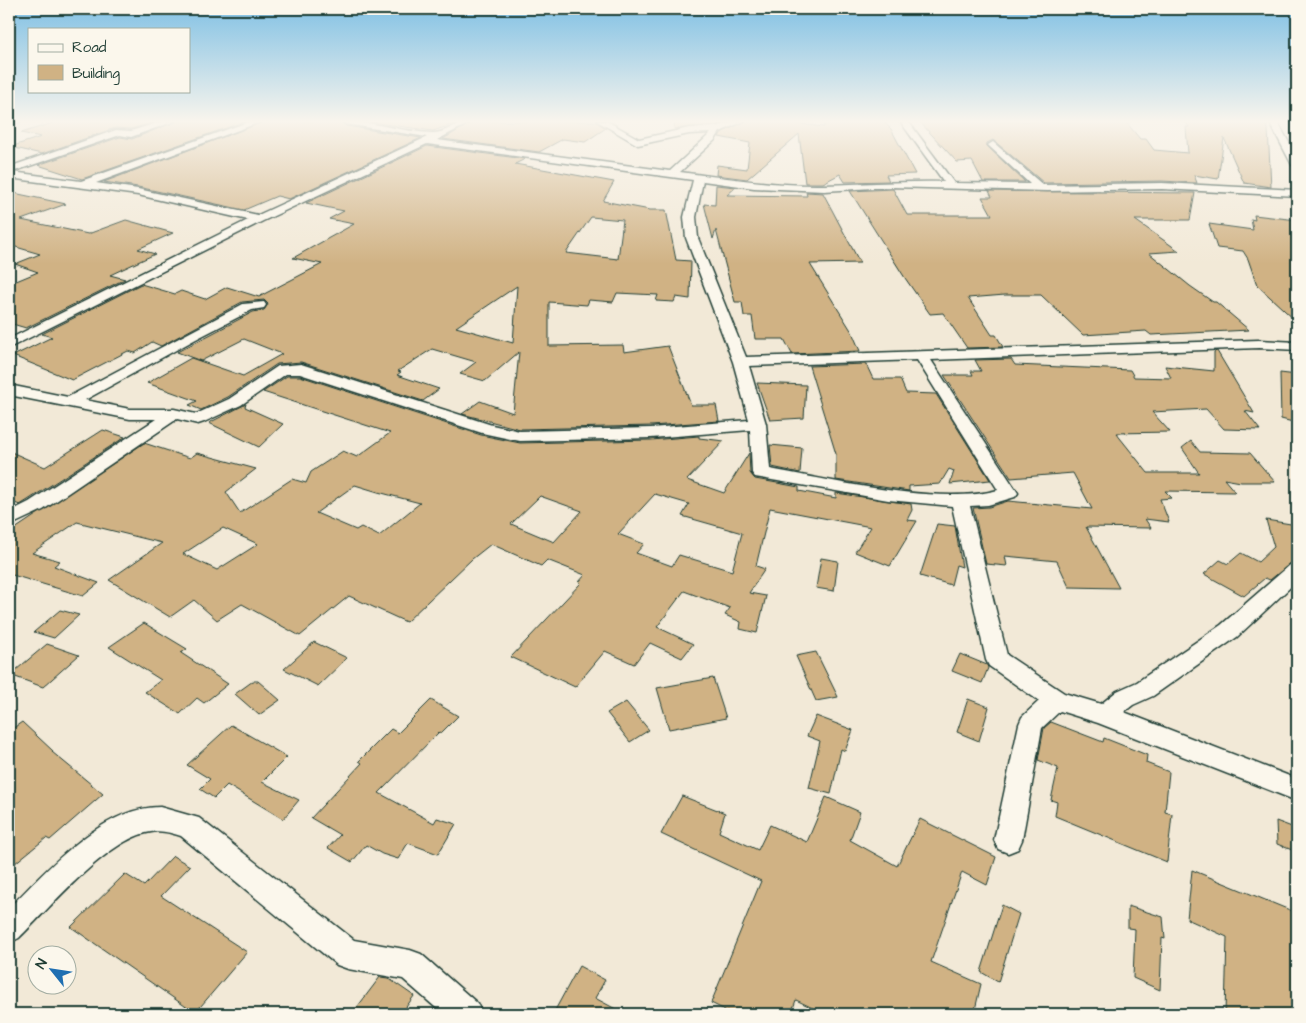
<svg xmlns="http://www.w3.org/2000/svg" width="1306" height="1023" viewBox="0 0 1306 1023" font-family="'Architects Daughter',sans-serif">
<rect width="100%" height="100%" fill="#f2e9d7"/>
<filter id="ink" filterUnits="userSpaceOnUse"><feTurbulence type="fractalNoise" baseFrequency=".02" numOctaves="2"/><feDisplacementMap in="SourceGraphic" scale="10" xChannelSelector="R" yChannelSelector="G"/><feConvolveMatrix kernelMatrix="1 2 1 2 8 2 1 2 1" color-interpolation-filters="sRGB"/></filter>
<g filter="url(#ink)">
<path fill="#d0b284" stroke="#1f3d34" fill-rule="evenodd" d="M 59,121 L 158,121 L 131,129 L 115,128 L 42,154 L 10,147 L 41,137 L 21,133 Z
M 177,121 L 246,121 L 82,179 L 38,165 L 120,137 L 132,139 Z
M 265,121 L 340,121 L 346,126 L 421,138 L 289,199 L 277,196 L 244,210 L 138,187 L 104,182 Z
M 364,121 L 463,121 L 433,131 Z
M 475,121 L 595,121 L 606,128 L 585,142 L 563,139 L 539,152 L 443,139 Z
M 675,121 L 728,121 L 716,125 L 674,129 Z
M 746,121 L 778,121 L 824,127 L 824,121 L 883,121 L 891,129 L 915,174 L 886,175 L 889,181 L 845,182 L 840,174 L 823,183 L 805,183 L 799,134 L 747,179 L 716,175 L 717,165 L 747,169 L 750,143 L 719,137 L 721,133 Z
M 919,121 L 1119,121 L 1126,122 L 1140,139 L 1146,139 L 1154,150 L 1188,153 L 1186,127 L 1189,127 L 1185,121 L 1263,121 L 1268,129 L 1271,187 L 1244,183 L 1224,138 L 1218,179 L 1194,175 L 1197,183 L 1162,181 L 1044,183 L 993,140 L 987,143 L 987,146 L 1025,182 L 983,182 L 972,161 L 957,162 Z
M 427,146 L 525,159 L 515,164 L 614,182 L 603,201 L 650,210 L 666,210 L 676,260 L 691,261 L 690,299 L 676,297 L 674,302 L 656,301 L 658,295 L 617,293 L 613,302 L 589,300 L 587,305 L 549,302 L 549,346 L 623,345 L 624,352 L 668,346 L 691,405 L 716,405 L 719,421 L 651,426 L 520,429 L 462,414 L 480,401 L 513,413 L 519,352 L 485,381 L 460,374 L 476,362 L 432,349 L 398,371 L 401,372 L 397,375 L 439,389 L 423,401 L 301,362 L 277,364 L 228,397 L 201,410 L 189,405 L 197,401 L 147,383 L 191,358 L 243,376 L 282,354 L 244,339 L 201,361 L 177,352 L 253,312 L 264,310 L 268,304 L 264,300 L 242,302 L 161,346 L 152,342 L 135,353 L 128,351 L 72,380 L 13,356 L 52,337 L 42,334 L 141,284 L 175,294 L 181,291 L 205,299 L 227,287 L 259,297 L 266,293 L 322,264 L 293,258 L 354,224 L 329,219 L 344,211 L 306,203 ZM 591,217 L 623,220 L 618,259 L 566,253 ZM 517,286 L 513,343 L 456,327 Z
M 716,185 L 736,187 L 727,195 L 807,196 L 806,192 L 823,193 L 860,263 L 810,264 L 852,332 L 860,351 L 792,354 L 784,339 L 755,339 L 752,316 L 744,316 L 742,302 L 735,302 L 716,230 L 713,239 L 704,204 L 715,205 Z
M 893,189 L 907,215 L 992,215 L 982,197 L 992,197 L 989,191 L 1195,193 L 1190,220 L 1135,220 L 1179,251 L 1149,253 L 1190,286 L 1213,302 L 1216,302 L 1249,330 L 1151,335 L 1146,331 L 1083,335 L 1041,295 L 1005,295 L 968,298 L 992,335 L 996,335 L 1003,347 L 967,348 L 943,313 L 930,314 L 905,278 L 850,191 Z
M 9,192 L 66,204 L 21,220 L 88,234 L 126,220 L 173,233 L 138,249 L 155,254 L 110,275 L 125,279 L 26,328 L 9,323 L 9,284 L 38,272 L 15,264 L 40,254 L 9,245 Z
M 1254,215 L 1297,220 L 1297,322 L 1257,285 L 1248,259 L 1243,251 L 1217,248 L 1209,224 L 1253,230 L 1251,219 L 1255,220 Z
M 1217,351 L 1254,413 L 1245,411 L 1260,430 L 1224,429 L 1206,409 L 1152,412 L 1170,432 L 1116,433 L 1148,473 L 1199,473 L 1182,448 L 1191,441 L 1200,452 L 1250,453 L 1275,482 L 1241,482 L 1224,479 L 1235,492 L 1165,491 L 1172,498 L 1160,499 L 1169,522 L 1145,519 L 1151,528 L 1086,527 L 1119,588 L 1069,587 L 1057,561 L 1005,556 L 1007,566 L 986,564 L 973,508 L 989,507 L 1008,501 L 1092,509 L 1073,473 L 1011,478 L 944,375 L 973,375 L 971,371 L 981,371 L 975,360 L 1011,359 L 1015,365 L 1130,370 L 1134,377 L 1171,378 L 1165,366 L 1214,371 L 1214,352 Z
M 866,364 L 873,379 L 900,379 L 906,393 L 936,394 L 990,480 L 950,484 L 954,471 L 949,469 L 940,484 L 909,486 L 909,491 L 836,480 L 836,454 L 809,366 Z
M 1280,373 L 1297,375 L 1297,423 L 1281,419 Z
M 287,376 L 300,376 L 481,435 L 520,443 L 651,440 L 699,436 L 699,438 L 724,441 L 687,480 L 724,493 L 749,453 L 750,473 L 755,479 L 799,487 L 799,491 L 836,498 L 836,493 L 911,504 L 912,510 L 907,520 L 917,521 L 890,566 L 855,552 L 871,527 L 770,508 L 756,566 L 765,569 L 749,593 L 766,596 L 757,633 L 740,629 L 741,622 L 725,615 L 730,608 L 684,591 L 657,627 L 693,644 L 682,658 L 650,643 L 634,664 L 605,651 L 575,687 L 511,657 L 581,583 L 579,582 L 585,575 L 547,560 L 541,566 L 491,544 L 472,559 L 406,622 L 349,596 L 300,636 L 242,604 L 217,620 L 194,600 L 170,617 L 109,580 L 162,543 L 77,522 L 32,553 L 60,561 L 54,566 L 99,583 L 83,596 L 9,574 L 9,533 L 144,443 L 190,458 L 197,453 L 256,469 L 226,492 L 240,513 L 292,479 L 306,483 L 311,472 L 343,451 L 357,457 L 390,433 L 263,392 ZM 355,485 L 378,492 L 420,503 L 379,536 L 361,527 L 356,530 L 316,513 ZM 655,494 L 689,504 L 682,516 L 742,533 L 732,571 L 679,555 L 672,566 L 636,553 L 644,544 L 618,534 ZM 540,496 L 582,511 L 554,542 L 511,524 ZM 223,528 L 258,544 L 217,570 L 183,554 Z
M 757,383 L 806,385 L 804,418 L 770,420 Z
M 246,404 L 245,407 L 283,424 L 259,447 L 209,423 Z
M 103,430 L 125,437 L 28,500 L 20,505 L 9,501 L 9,451 L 45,467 Z
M 770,445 L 802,448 L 800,473 L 772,467 Z
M 1266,520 L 1297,525 L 1297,558 L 1292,562 L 1270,580 L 1265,578 L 1244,596 L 1204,574 L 1220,560 L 1228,564 L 1241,553 L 1258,562 L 1274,547 Z
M 937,524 L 955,526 L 962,567 L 956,565 L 951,585 L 920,576 Z
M 821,558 L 838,561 L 834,591 L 816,588 Z
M 60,610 L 79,615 L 54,638 L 34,632 Z
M 144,623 L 187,649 L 181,653 L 228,684 L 204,703 L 197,698 L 180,714 L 145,692 L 161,680 L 109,647 Z
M 314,642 L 347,658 L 318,686 L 284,669 Z
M 47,644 L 79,655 L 43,687 L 10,675 Z
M 816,652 L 838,697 L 816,701 L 796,656 Z
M 960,654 L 987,665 L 988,668 L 982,683 L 952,671 Z
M 713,678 L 726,718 L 669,729 L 657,688 Z
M 253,681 L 258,681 L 280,700 L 259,715 L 235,694 Z
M 968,699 L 989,707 L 979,741 L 957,732 Z
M 431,700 L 458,716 L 441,733 L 439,732 L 379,793 L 434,823 L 437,818 L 456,824 L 438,854 L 408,843 L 398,859 L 382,854 L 366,845 L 352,862 L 328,848 L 340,835 L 311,818 L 362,763 L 359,761 L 391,729 L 398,733 Z
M 626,702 L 649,730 L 630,742 L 607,713 Z
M 816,716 L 853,730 L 845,751 L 841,749 L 831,794 L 809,788 L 820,741 L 807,736 Z
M 22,722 L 53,751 L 52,752 L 103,794 L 50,840 L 46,838 L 9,868 L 9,731 Z
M 1051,722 L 1103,742 L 1104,738 L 1147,755 L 1146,763 L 1169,772 L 1165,812 L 1172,814 L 1167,862 L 1055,816 L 1057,802 L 1051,800 L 1058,768 L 1038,760 L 1044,728 Z
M 231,725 L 287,757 L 262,782 L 299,800 L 283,819 L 227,785 L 214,798 L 200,789 L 210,779 L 187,765 Z
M 682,796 L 725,813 L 719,832 L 758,850 L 770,825 L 807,842 L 826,797 L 860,812 L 850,840 L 897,866 L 920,819 L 996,857 L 987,885 L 962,872 L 931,962 L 981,984 L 974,1014 L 825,1014 L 796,1000 L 791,1014 L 733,1014 L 711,1003 L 761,881 L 661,834 Z
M 1276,821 L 1297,829 L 1297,852 L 1277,844 Z
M 173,856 L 190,866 L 161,896 L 247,952 L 195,1013 L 71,927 L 125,874 L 144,886 Z
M 1192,870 L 1297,913 L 1297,1014 L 1225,1014 L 1227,937 L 1187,919 Z
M 1002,905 L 1019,914 L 998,982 L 981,972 Z
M 1128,906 L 1163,917 L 1165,939 L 1162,938 L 1160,990 L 1133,978 L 1135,929 L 1128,928 Z
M 579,966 L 605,980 L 595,998 L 625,1014 L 553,1014 Z
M 380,977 L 388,978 L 414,996 L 401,1014 L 352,1014 Z"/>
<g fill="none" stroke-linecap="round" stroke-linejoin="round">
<defs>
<path id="street" d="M 9,121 L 21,121 L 9,127 Z
M 163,121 L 175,121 L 131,137 L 120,135 L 12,172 L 81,181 L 251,121 L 263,121 L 96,183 L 138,189 L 258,215 L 427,137 L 346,124 L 342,121 C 373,121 403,132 433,133 C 446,133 458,121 473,121 L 437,140 L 670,171 L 711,133 L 689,134 L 638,145 L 597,121 L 607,121 L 639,139 L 689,128 L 716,127 L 733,121 L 744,121 L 720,132 L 715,140 L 680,172 C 728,178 776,186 825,185 C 865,184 904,181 944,182 L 900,121 L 908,121 L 954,183 L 1030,184 L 990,147 L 988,145 L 993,142 L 1043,185 L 1162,183 L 1297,190 L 1297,196 L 1162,189 L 1047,191 L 890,187 L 824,191 L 754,188 L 703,181 L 696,217 L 698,238 L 746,357 L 1259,340 L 1297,342 L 1297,350 L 1259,348 L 931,360 L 1018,493 L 1015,497 L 988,505 L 970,506 L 1007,655 L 1064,693 L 1101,704 L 1117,691 L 1137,682 L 1221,625 L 1290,565 L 1297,563 L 1297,581 L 1237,637 L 1153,696 L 1133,705 L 1124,712 L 1297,779 L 1297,801 L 1098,723 L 1060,711 L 1042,728 L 1022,840 L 1018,849 L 1008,853 L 998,849 L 994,840 L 1019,724 L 1022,717 L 1039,701 L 989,666 L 986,660 L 952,506 L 888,500 L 755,477 L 752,473 L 750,430 L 651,438 L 520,441 L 482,433 L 300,374 L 286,374 L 241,405 L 204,422 L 198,424 L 177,419 L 43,510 L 9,526 L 9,512 L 29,502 L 156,419 L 130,419 L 9,395 L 9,385 L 68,397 L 243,304 L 264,302 L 266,305 L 264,308 L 252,310 L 196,339 L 85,400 L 130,409 L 174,409 L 196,414 L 229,399 L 278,366 L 301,364 L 492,425 L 520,431 L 651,428 L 749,420 L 733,362 L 686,238 L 684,217 L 693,180 L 427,144 L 263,221 L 9,348 L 9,339 L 248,220 L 138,195 L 9,178 L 9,167 L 116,130 L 131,131 ZM 917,360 L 998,490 C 939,506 831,480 770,469 L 766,424 L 749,366 Z
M 1269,121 L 1277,121 L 1297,157 L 1297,168 L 1292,165 Z
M 160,807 L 199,818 L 354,940 L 410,950 L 421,954 L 477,1003 L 482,1014 L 443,1014 L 403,979 L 348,969 L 337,965 L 181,836 C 171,833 161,830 151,832 C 108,838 50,908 19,938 L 9,943 L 9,908 C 47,870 102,807 160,807 Z"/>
</defs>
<use href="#street" stroke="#1f3d34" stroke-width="3"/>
<use href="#street" fill="#fbf7ec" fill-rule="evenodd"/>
</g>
</g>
<linearGradient id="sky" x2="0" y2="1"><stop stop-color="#7fc0e4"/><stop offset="0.46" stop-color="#f9f5ed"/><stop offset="1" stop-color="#f9f5ed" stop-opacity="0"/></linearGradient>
<rect width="1306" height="264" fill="url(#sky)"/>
<rect width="1306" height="1023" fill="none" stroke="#fbf7ec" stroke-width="30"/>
<rect x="15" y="15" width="1276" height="993" fill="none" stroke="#1f3d34" stroke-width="2" filter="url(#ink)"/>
<rect x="28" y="28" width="162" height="65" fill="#fbf7ec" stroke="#a3ada2"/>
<rect x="38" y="44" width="25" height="8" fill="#fbf7ec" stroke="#a3ada2"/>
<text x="72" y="52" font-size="15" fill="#1f3d34">Road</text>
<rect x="38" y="65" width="25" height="15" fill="#d0b284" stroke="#a3ada2"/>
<text x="72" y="78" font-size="15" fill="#1f3d34">Building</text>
<g transform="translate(52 970) rotate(300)"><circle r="24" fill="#fbf7ec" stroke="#a3ada2"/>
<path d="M0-4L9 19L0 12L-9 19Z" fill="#1f6fb2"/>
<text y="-8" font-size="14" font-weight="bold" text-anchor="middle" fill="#1f3d34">N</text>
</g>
</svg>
